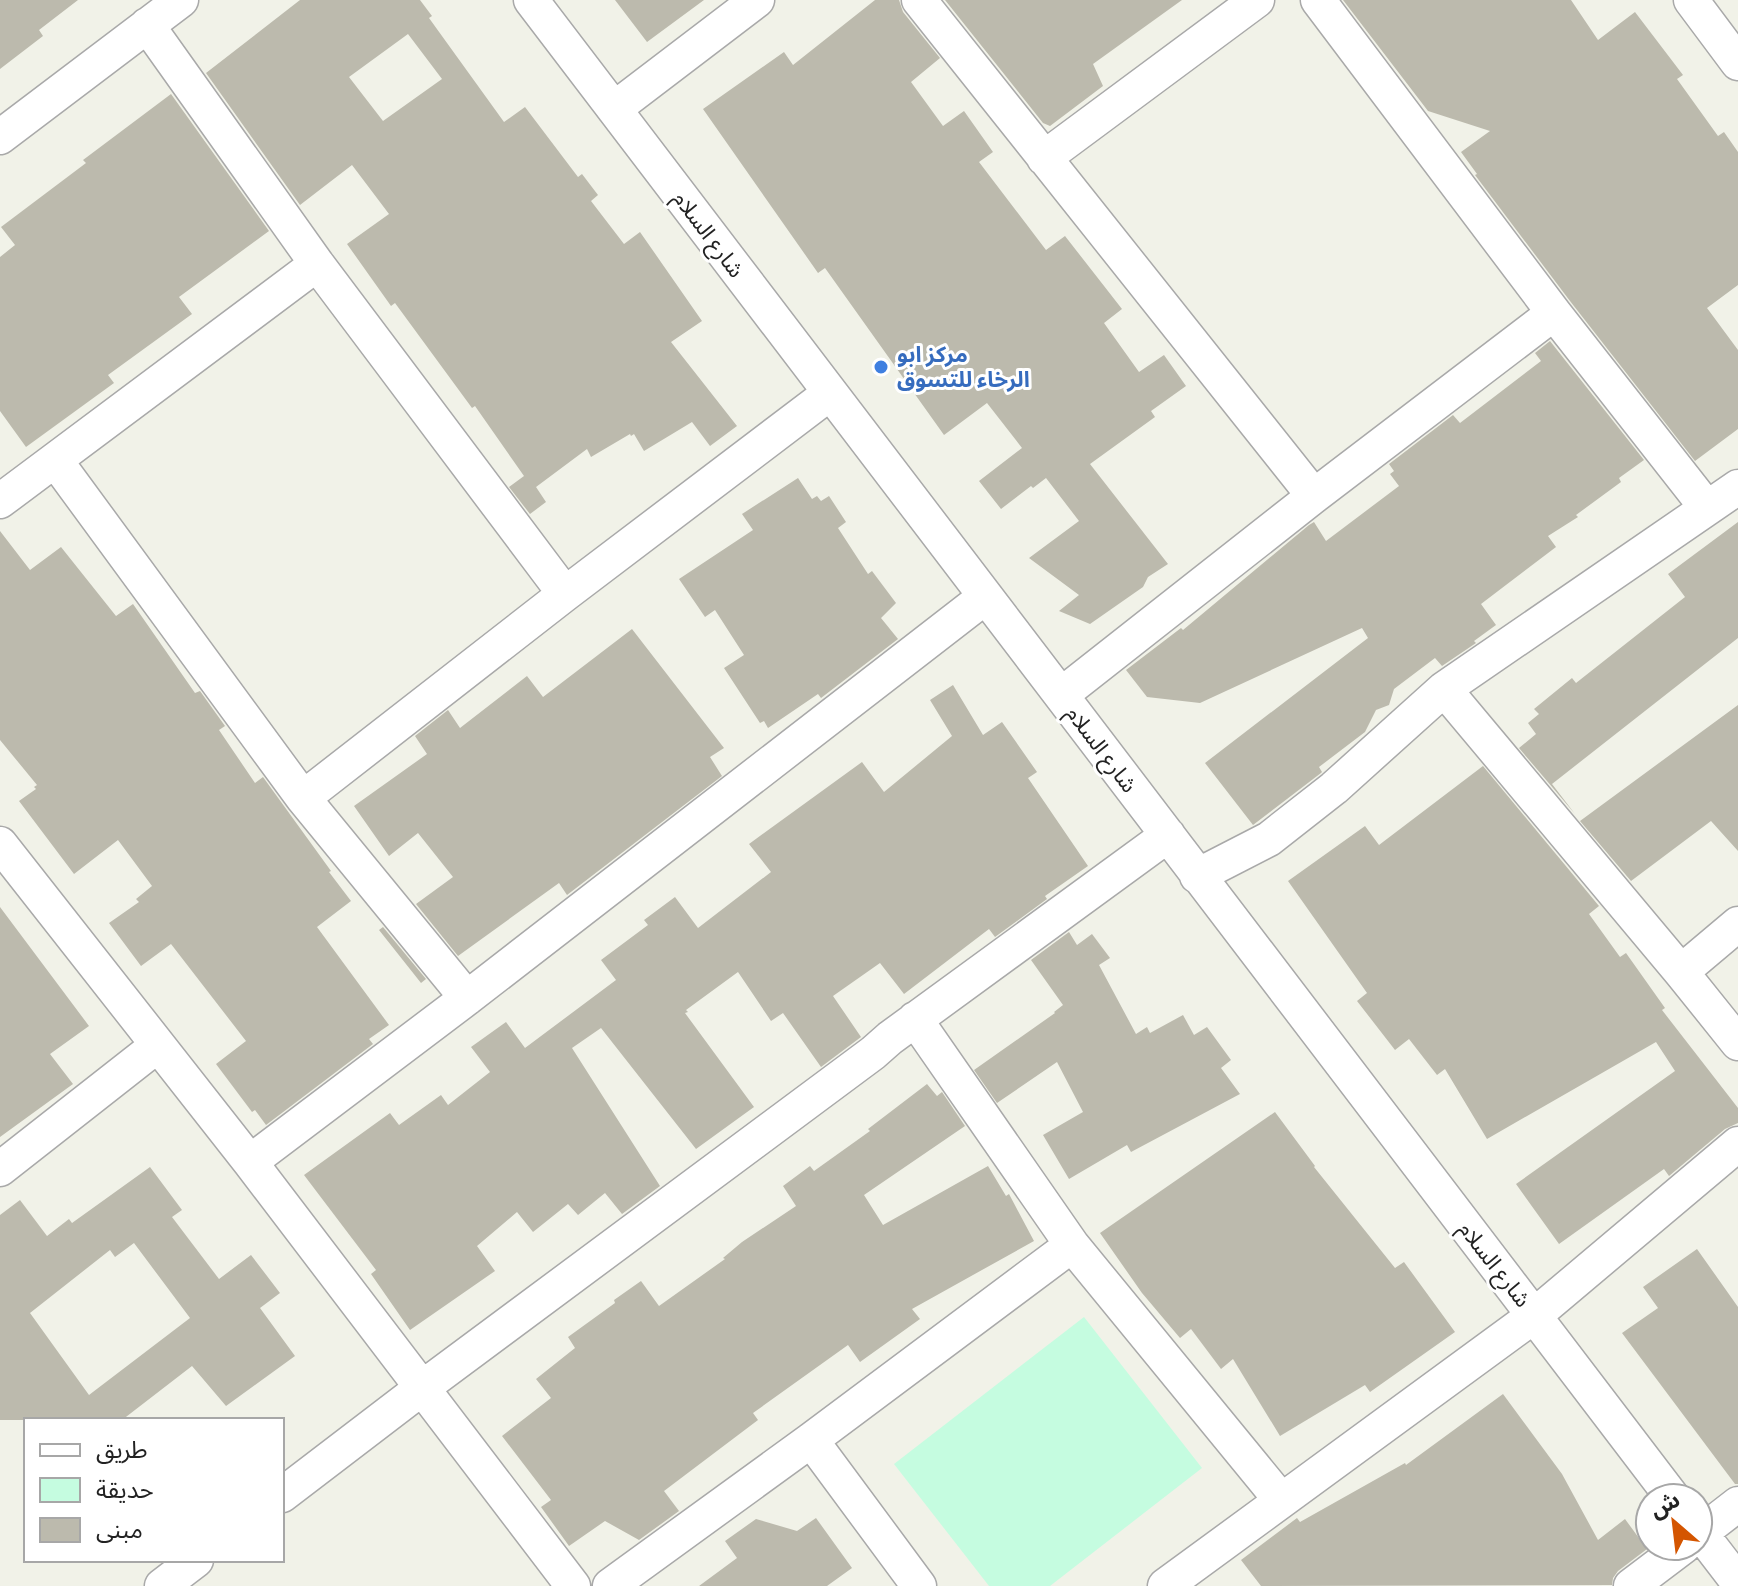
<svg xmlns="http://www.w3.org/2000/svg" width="1738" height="1586" viewBox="0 0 1738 1586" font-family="'Fira Sans Condensed','Noto Sans Arabic',sans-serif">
<rect width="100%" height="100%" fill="#f1f2e8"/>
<path fill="#c5fce0" d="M 1084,1317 L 1202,1468 L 1050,1586 L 989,1586 L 894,1464 Z"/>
<path fill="#bcbaad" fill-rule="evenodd" d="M 0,0 L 78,0 L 39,30 L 43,36 L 0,69 Z
M 300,0 L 420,0 L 432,16 L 429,18 L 504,122 L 525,107 L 578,177 L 582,174 L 598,195 L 591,201 L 624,244 L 640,232 L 702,321 L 671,342 L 737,426 L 710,446 L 692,422 L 644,451 L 634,434 L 631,436 L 630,434 L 591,457 L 587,449 L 536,487 L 546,502 L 530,514 L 509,487 L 524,476 L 475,406 L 472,408 L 395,303 L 391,306 L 347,244 L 389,214 L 352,165 L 300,205 L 206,73 ZM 408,34 L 442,79 L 383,121 L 349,77 Z
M 615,0 L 704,0 L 647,42 Z
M 875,0 L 899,0 L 903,12 L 940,58 L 911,82 L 943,126 L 964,111 L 993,152 L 979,162 L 1046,250 L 1065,236 L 1122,309 L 1104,323 L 1139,372 L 1164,355 L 1186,386 L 1151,411 L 1155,417 L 1090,464 L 1168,564 L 1148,577 L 1143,587 L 1090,624 L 1059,611 L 1079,595 L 1029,558 L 1079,521 L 1046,478 L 1033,488 L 1031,486 L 1001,509 L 979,481 L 1022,448 L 987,403 L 944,435 L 825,268 L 818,273 L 703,109 L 784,52 L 793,65 Z
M 945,0 L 1182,0 L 1093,64 L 1103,86 L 1050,126 L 1043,123 Z
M 1343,0 L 1571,0 L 1598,40 L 1635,12 L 1683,75 L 1677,79 L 1718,136 L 1724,132 L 1738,152 L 1738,285 L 1707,308 L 1738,350 L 1738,429 L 1695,461 L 1570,301 L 1475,175 L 1477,174 L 1461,152 L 1490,131 L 1428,111 Z
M 171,94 L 269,231 L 179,297 L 192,314 L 108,375 L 114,383 L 26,447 L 0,411 L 0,257 L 15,245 L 1,227 L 86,163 L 83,160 Z
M 1550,341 L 1644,460 L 1619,478 L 1621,482 L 1576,515 L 1578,517 L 1548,536 L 1556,547 L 1481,604 L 1496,625 L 1474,641 L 1476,643 L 1442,666 L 1435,658 L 1394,689 L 1389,705 L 1376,710 L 1365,732 L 1319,767 L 1322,772 L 1321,773 L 1253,825 L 1205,763 L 1368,638 L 1362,628 L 1200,703 L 1147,697 L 1126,670 L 1181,628 L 1183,630 L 1309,525 L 1314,522 L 1326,541 L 1399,486 L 1390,474 L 1394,471 L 1389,464 L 1453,415 L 1460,423 L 1541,361 L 1535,353 Z
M 798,478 L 812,499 L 817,496 L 821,501 L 829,496 L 846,522 L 838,528 L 868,574 L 872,571 L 896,603 L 881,618 L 898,639 L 821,698 L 818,694 L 768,728 L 764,721 L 760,723 L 724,668 L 744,655 L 715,610 L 705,617 L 679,579 L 753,530 L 742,514 Z
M 1738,522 L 1738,638 L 1552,784 L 1575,814 L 1519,748 L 1536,734 L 1528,723 L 1539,714 L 1534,709 L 1572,678 L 1576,683 L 1685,597 L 1668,574 Z
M 0,531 L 30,570 L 61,547 L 116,616 L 133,604 L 195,693 L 200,691 L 225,726 L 219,730 L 255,783 L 263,777 L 331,871 L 329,872 L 351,901 L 317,927 L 389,1025 L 369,1039 L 373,1044 L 266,1125 L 255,1110 L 252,1112 L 216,1064 L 246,1041 L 171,944 L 141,966 L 109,923 L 139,902 L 136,899 L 152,886 L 118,840 L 74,874 L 19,801 L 36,789 L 34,787 L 37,785 L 0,740 Z
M 632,629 L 724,748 L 710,757 L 722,776 L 567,895 L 559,883 L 458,956 L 416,904 L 453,877 L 418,833 L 389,856 L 354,806 L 427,754 L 415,736 L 448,710 L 460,728 L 527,676 L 543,697 Z
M 953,685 L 983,735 L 1002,722 L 1037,772 L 1028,778 L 1088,866 L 1045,896 L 1047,899 L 995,937 L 989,929 L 904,994 L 880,963 L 833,996 L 861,1037 L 821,1067 L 783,1013 L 771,1021 L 738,972 L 686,1010 L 688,1012 L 685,1013 L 754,1107 L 696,1149 L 601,1028 L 572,1048 L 660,1186 L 622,1214 L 605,1193 L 578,1215 L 568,1204 L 533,1232 L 517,1212 L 477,1246 L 495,1271 L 410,1330 L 371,1274 L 376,1270 L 304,1175 L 390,1113 L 399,1125 L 441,1095 L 448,1105 L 490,1072 L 471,1047 L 506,1022 L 525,1048 L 616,980 L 601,960 L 648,925 L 644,920 L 675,897 L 698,928 L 771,872 L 749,844 L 862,762 L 884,792 L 952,736 L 930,700 Z
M 1738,705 L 1738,851 L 1711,821 L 1631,881 L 1580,821 Z
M 1483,766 L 1599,906 L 1589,914 L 1620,957 L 1626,953 L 1665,1008 L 1662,1010 L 1738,1108 L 1738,1123 L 1725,1129 L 1669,1176 L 1664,1169 L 1559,1244 L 1516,1184 L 1675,1071 L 1656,1042 L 1487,1139 L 1445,1069 L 1437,1075 L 1409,1039 L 1395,1050 L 1357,1001 L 1367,993 L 1288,881 L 1365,826 L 1379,845 Z
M 0,907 L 89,1026 L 50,1054 L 73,1084 L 0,1137 Z
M 383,927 L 426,979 L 421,983 L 379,930 Z
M 1069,932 L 1077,945 L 1092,934 L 1110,958 L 1099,965 L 1136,1034 L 1147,1027 L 1150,1033 L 1183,1015 L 1194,1035 L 1207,1027 L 1231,1060 L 1221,1068 L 1240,1094 L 1131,1152 L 1127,1145 L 1069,1179 L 1043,1135 L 1083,1112 L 1057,1062 L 997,1103 L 974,1070 L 1055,1013 L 1054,1012 L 1063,1005 L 1031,960 Z
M 927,1084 L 937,1096 L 942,1092 L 965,1126 L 864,1195 L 883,1225 L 988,1166 L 1006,1196 L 1009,1194 L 1034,1241 L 912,1309 L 920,1319 L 860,1362 L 848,1345 L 753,1413 L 758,1420 L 664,1491 L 679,1511 L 639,1540 L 605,1521 L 569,1546 L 541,1507 L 551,1500 L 502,1436 L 551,1398 L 536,1379 L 575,1348 L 568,1337 L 615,1303 L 614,1300 L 641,1281 L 659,1306 L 725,1259 L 723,1258 L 742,1242 L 796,1206 L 783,1186 L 810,1166 L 814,1171 L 870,1131 L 868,1129 Z
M 1275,1112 L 1315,1166 L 1314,1167 L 1395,1268 L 1404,1262 L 1455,1332 L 1370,1392 L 1365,1385 L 1280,1436 L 1233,1359 L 1221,1369 L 1191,1329 L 1180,1338 L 1142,1293 L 1100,1233 Z
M 150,1167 L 182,1210 L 172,1217 L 219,1279 L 251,1255 L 280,1293 L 260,1308 L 295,1356 L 226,1406 L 192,1366 L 122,1420 L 0,1420 L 0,1215 L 20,1200 L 47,1236 L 69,1219 L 72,1223 ZM 134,1243 L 190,1318 L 89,1395 L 30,1313 L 110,1250 L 115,1257 Z
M 1697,1249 L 1738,1307 L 1738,1484 L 1735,1484 L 1622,1333 L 1658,1308 L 1643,1287 Z
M 1503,1394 L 1562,1474 L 1598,1540 L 1625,1519 L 1647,1549 L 1618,1571 L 1613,1578 L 1612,1585 L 1261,1586 L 1241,1560 L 1297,1518 L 1300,1522 L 1405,1463 L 1406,1465 Z
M 816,1518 L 852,1568 L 827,1586 L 699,1586 L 737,1558 L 725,1541 L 756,1519 L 797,1531 Z"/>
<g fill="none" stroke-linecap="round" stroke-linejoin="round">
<defs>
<path id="minor" d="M 531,0 L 1673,1498
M 919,0 L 1314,496
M 1318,0 L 1554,313 L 1707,508
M 1691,0 L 1738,63
M 147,25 L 317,264 L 565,594
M 614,109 L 757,0
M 0,137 L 181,0
M 1044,158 L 1257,0
M 55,460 L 303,798 L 467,998
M 0,501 L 317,264
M 1444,689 L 1681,972 L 1738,1043
M 1061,695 L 1314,496 L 1554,313
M 303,798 L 565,594 L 830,393
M 0,844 L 250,1162 L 573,1586
M 1197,876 L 1269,839 L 1334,788 L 1444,689 L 1738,487
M 1681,972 L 1738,924
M 915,1019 L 1072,1245 L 1281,1500
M 250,1162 L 467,998 L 985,597
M 0,1169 L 158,1045
M 811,1440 L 919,1586
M 282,1495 L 422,1388 L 873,1053 L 890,1038 L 1168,835
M 1698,1530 L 1738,1582
M 1698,1535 L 1738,1504
M 162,1586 L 196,1560
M 610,1586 L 811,1440 L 1072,1245
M 1165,1586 L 1535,1315 L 1738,1144
M 1631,1586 L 1684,1546"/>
</defs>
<use href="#minor" stroke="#a9a9a9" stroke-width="37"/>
<use href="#minor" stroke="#fff" stroke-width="34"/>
</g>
<circle fill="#3f7fe0" stroke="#fff" stroke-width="3" cx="881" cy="367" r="8"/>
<g text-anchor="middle" stroke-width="6" stroke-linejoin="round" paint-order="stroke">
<g font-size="22" fill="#222" stroke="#fff">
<text transform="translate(709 234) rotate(53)" y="8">شارع السلام</text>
<text transform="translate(1102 749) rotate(53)" y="8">شارع السلام</text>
<text transform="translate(1495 1264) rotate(52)" y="8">شارع السلام</text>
</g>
<g font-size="22" font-weight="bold" fill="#366cbe" stroke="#fff" text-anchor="start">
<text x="897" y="362">مركز ابو<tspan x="897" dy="25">الرخاء للتسوق</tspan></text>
</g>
</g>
<rect x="24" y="1418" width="260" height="144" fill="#ffffff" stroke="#a7a7a7" stroke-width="2"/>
<rect x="40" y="1444" width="40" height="12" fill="#ffffff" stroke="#a7a7a7" stroke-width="2"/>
<text x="96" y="1458" font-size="24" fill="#222222">طريق</text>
<rect x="40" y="1478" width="40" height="24" fill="#c5fce0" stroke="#a7a7a7" stroke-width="2"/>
<text x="96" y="1498" font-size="24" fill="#222222">حديقة</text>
<rect x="40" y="1518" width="40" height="24" fill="#bcbaad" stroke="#a7a7a7" stroke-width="2"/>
<text x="96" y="1538" font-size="24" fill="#222222">مبنى</text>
<g transform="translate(1674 1522) rotate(332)"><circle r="38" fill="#ffffff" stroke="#a7a7a7" stroke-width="2"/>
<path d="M0-6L14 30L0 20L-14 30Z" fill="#d45500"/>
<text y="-12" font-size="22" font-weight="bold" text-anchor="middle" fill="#222222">ش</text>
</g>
</svg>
